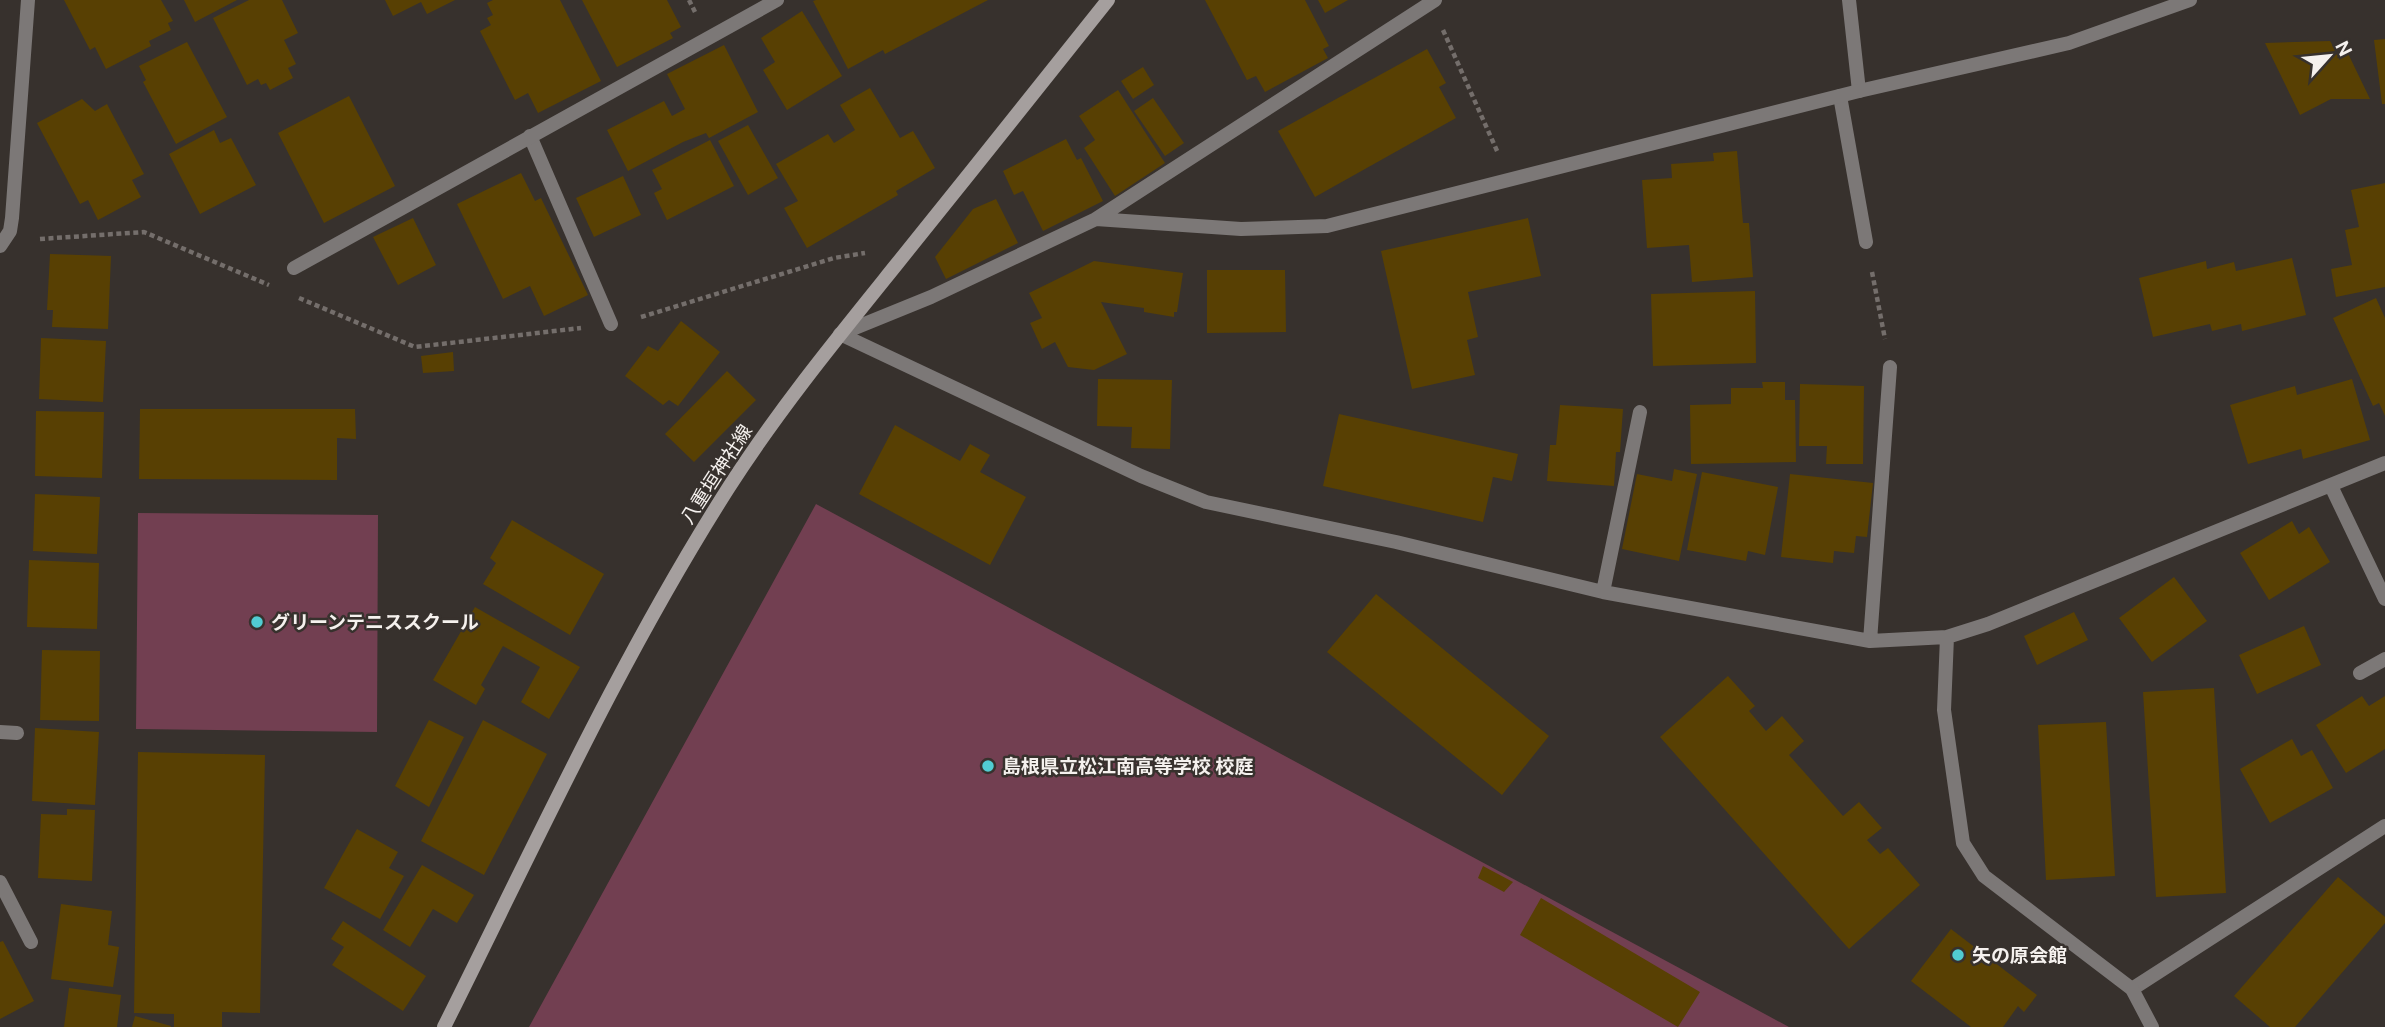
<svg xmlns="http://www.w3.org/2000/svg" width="2385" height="1027" viewBox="0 0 2385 1027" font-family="'DM Sans','Noto Sans JP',sans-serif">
<rect width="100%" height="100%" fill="#37312d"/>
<path fill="#723f51" d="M 816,504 L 1789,1027 L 529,1027 Z
M 138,513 L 378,515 L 377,732 L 136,729 Z"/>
<path fill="#584003" d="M 64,0 L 161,0 L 173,21 L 168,23 L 171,30 L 149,41 L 151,46 L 106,69 L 95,47 L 90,50 Z
M 184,0 L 237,0 L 195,22 Z
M 249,0 L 282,0 L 298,33 L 284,40 L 296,64 L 288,68 L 293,78 L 270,90 L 266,83 L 261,85 L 258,79 L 247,85 L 213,18 Z
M 385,0 L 455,0 L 427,14 L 421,2 L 393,16 Z
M 493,0 L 560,0 L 601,81 L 538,113 L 528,93 L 515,100 L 480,31 L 491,25 L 487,18 L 493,15 L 487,3 Z
M 582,0 L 667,0 L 681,27 L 670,33 L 673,38 L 617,67 Z
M 816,0 L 988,0 L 885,54 L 883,50 L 848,69 L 813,1 Z
M 1205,0 L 1305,0 L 1329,46 L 1323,49 L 1328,58 L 1265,92 L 1256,76 L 1247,80 Z
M 1318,0 L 1348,0 L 1325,13 Z
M 802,11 L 842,76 L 787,110 L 763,70 L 775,62 L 761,38 Z
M 2385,39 L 2385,104 L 2382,104 L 2374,40 Z
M 2330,41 L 2333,46 L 2342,41 L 2370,99 L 2331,99 L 2300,115 L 2265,43 Z
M 187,42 L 227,117 L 176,144 L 143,82 L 146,80 L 139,66 Z
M 724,45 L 758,112 L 709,138 L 706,133 L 683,142 L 628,171 L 607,130 L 664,101 L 672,116 L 685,109 L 667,74 Z
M 1427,49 L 1446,83 L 1439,87 L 1456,118 L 1315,197 L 1278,131 Z
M 1143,67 L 1154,85 L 1133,99 L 1121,81 Z
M 870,88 L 900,138 L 913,131 L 935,168 L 896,191 L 898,195 L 807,248 L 784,208 L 798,201 L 776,164 L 828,134 L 834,143 L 855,130 L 840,105 Z
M 1118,90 L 1165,163 L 1115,196 L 1084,148 L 1095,140 L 1079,116 Z
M 349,96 L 395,186 L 324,223 L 278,133 Z
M 1153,98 L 1184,143 L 1165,156 L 1134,111 Z
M 82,99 L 95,111 L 107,104 L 144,174 L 132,180 L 141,197 L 98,220 L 88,200 L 80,204 L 37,123 Z
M 748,125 L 778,178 L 748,195 L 718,141 Z
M 214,130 L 220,143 L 231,138 L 256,185 L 200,214 L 169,154 Z
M 1066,139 L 1077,160 L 1081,158 L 1103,201 L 1043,231 L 1023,191 L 1014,195 L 1003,171 Z
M 710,140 L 734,186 L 667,220 L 654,193 L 662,189 L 652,170 Z
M 1737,151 L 1743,223 L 1749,223 L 1753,277 L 1692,282 L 1689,245 L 1647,248 L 1642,180 L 1672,178 L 1671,164 L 1714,161 L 1713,153 Z
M 521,173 L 535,201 L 541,198 L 588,295 L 544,316 L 530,286 L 503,299 L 457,204 Z
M 623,176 L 641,215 L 594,237 L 576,198 Z
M 2385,183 L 2385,287 L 2336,297 L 2331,269 L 2352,265 L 2345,230 L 2359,227 L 2351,190 Z
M 996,199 L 1018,243 L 946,279 L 935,257 L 973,209 Z
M 413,218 L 436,265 L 398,285 L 373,237 Z
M 1528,218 L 1541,276 L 1468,292 L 1478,337 L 1467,340 L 1475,375 L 1412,389 L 1381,251 Z
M 50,254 L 111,256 L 108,329 L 52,327 L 53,310 L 47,310 Z
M 2292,258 L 2306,315 L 2242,331 L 2241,324 L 2212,331 L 2210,324 L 2153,337 L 2139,278 L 2206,261 L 2207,269 L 2234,262 L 2236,271 Z
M 1094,261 L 1183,273 L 1177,312 L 1174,312 L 1174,317 L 1144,312 L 1144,308 L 1101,302 L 1127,354 L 1094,370 L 1068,367 L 1055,342 L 1042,349 L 1030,323 L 1042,318 L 1029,293 Z
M 1207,270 L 1285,270 L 1286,332 L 1207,333 Z
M 1755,291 L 1756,363 L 1653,366 L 1651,294 Z
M 2376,298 L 2385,318 L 2385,416 L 2379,403 L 2373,406 L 2333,318 Z
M 681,321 L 720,352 L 678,406 L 669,400 L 663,405 L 625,376 L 648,346 L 658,351 Z
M 41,338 L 106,341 L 103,402 L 39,399 Z
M 453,352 L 454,371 L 423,373 L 421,356 Z
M 727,371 L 756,400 L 694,462 L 665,434 Z
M 1098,379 L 1172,380 L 1170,449 L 1131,448 L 1132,427 L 1097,426 Z
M 2352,379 L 2370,440 L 2303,459 L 2301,449 L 2248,464 L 2230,405 L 2295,386 L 2297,395 Z
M 1762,382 L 1785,382 L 1785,400 L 1795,400 L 1796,462 L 1691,464 L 1690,405 L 1731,404 L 1731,388 L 1763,388 Z
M 1800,384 L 1864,386 L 1863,464 L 1826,464 L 1827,446 L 1799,446 Z
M 1560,405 L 1623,409 L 1620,452 L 1616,452 L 1614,486 L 1547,481 L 1550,445 L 1556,445 Z
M 140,409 L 355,409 L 356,439 L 337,438 L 337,480 L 139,479 Z
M 36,411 L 104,412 L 102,478 L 35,476 Z
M 1339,414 L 1518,454 L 1512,481 L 1493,477 L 1483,522 L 1323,486 Z
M 895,425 L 960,461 L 970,444 L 990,455 L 980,472 L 1026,497 L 990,565 L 859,494 Z
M 1674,469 L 1697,474 L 1679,561 L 1622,549 L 1637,474 L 1672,481 Z
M 1702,472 L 1778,487 L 1765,555 L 1748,551 L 1746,561 L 1687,550 Z
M 1790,474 L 1873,483 L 1867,537 L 1856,536 L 1854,553 L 1834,551 L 1833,563 L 1781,557 Z
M 35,494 L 100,497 L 97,554 L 33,551 Z
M 512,520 L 604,574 L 570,635 L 483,584 L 496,563 L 490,558 Z
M 2292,521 L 2299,534 L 2309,527 L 2330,562 L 2269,600 L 2240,553 Z
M 29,560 L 99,563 L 97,629 L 27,627 Z
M 2174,577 L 2207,621 L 2152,662 L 2119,618 Z
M 1376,594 L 1549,736 L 1502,795 L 1327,652 Z
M 475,607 L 580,667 L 549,719 L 521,702 L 540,667 L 503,646 L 481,685 L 485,689 L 476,705 L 433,680 Z
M 2074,612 L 2088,640 L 2037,665 L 2024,636 Z
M 2304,626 L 2321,665 L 2257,694 L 2239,655 Z
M 42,650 L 100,651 L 99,721 L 40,720 Z
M 1728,676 L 1755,706 L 1749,711 L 1766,731 L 1782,716 L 1804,741 L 1789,755 L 1843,816 L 1859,802 L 1882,828 L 1867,840 L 1880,854 L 1888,848 L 1920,885 L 1849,949 L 1660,737 Z
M 2214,688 L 2226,893 L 2156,897 L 2143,692 Z
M 2362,696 L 2369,706 L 2385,696 L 2385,749 L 2346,773 L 2316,725 Z
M 429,720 L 464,737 L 429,807 L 395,786 Z
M 483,720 L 547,754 L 484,875 L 421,841 Z
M 2106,722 L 2115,876 L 2046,880 L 2038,725 Z
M 35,728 L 99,732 L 95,805 L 32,801 Z
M 2292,739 L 2301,756 L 2312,750 L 2333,788 L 2270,823 L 2240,769 Z
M 138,752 L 265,755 L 260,1013 L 222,1012 L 222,1027 L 174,1027 L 174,1014 L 134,1013 Z
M 67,809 L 95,810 L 92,881 L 38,878 L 41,814 L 67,815 Z
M 357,829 L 398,852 L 389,868 L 404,876 L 380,919 L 324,888 Z
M 422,865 L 474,895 L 457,923 L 433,909 L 410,947 L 383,930 Z
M 1483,866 L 1513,882 L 1504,892 L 1478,878 Z
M 2338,877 L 2385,917 L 2385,923 L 2295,1027 L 2270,1027 L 2234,996 Z
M 1541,898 L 1700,992 L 1678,1027 L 1520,935 Z
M 61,904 L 112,911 L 108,945 L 119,947 L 113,987 L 51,979 Z
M 343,921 L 426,976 L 403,1011 L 332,965 L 344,947 L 331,939 Z
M 1951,929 L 2037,995 L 2024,1012 L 2018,1006 L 2003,1027 L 1971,1027 L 1911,981 Z
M 3,941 L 34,1001 L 0,1019 L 0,942 Z
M 69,988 L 121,995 L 117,1027 L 64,1027 Z
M 135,1016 L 171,1026 L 171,1027 L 132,1027 Z"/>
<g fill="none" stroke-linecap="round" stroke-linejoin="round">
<path stroke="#746e6b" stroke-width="4.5" stroke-dasharray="5 3.5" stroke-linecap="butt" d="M 689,0 L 695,12
M 1443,30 L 1498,153
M 40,239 L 144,232 L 269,285
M 1872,272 L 1885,339
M 299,298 L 415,347 L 581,328
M 641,317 L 834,258 L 865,253"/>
<path stroke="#7c7877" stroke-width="14" d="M 1849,0 L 1859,91
M 1840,96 L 1866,242
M 530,136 L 611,324
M 2132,989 L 2385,826"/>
<path stroke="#7c7877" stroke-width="14" d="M 1096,219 L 1435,0
M 0,246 L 10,231 L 12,218 L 28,0
M 294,268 L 777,0
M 840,334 L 1141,476 L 1206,502 L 1396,542 L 1603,592 L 1870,641 L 1947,637 L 1988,624 L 2385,463
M 840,334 L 931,297 L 1096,219 L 1241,229 L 1327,226 L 1859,91 L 2069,43 L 2190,0
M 2331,486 L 2385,599
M 1603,592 L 1640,412
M 1947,637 L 1944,710 L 1963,843 L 1984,876 L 2132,989 L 2152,1027
M 1870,641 L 1890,367
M 2360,673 L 2385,659
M 0,732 L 17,733
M 0,882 L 31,942"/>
<path stroke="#a59f9e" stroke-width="14" d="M 444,1027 C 534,847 621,656 729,487 C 779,409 838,337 896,265 C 967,177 1038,88 1108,0"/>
</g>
<g fill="#51ccd2" stroke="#37312d" stroke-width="2.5">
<circle cx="257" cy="622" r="7"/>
<circle cx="988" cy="766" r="7"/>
<circle cx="1958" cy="955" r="7"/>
</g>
<g text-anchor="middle" stroke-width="5" stroke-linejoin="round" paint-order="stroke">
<g font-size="19" fill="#f5f1ee" stroke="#37312d">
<text transform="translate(716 474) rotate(-57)" y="7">八重垣神社線</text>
</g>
<g font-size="19" font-weight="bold" fill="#f5f1ee" stroke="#37312d" text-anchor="start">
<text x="271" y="629">グリーンテニススクール</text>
<text x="1002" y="773">島根県立松江南高等学校 校庭</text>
<text x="1972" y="962">矢の原会館</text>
</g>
</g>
<g transform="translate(2329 56) rotate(63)" stroke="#37312d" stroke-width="5" paint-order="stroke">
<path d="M0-5L12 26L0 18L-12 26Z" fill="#f5f1ee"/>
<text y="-10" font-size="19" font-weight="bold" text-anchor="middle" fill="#f5f1ee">N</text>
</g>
</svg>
